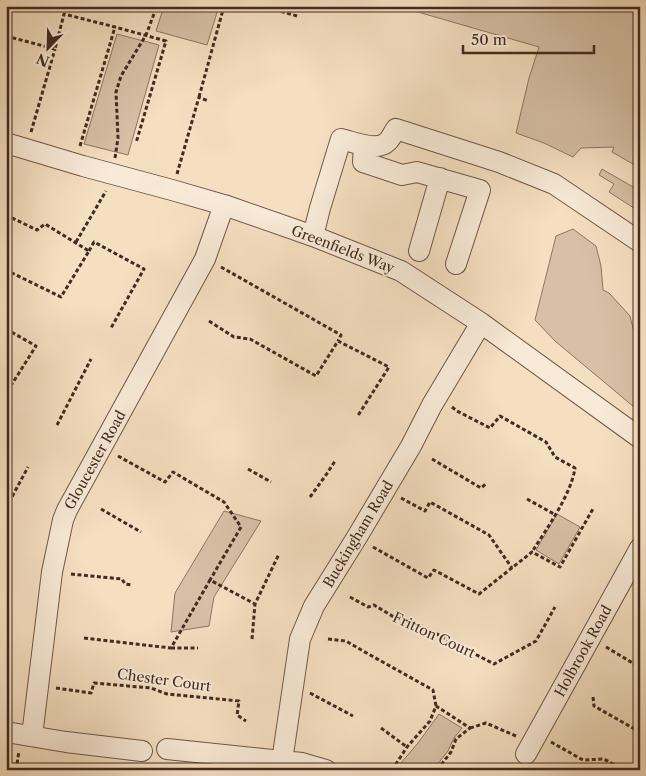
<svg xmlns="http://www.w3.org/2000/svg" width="646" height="776" viewBox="0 0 646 776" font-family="'Libre Caslon Text',serif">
<rect width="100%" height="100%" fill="#f5dfc1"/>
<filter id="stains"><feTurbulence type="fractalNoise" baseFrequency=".004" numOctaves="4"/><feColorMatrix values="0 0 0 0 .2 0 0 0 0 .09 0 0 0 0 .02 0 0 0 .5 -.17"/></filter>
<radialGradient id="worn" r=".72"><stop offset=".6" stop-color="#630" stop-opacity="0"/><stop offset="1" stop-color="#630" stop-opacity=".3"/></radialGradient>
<path fill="#d7c0a6" stroke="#8e7563" d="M 164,6 L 219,6 L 207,45 L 156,31 Z
M 397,6 L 640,6 L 640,168 L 612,152 L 614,147 L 581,148 L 573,157 L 544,143 L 516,133 L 529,78 L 539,47 Z
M 117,34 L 159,45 L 128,155 L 84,144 Z
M 602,169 L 640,191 L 640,212 L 609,192 L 614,184 L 599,175 Z
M 573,229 L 596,246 L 601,266 L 603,290 L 609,293 L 630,316 L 633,328 L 640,335 L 640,412 L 555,341 L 535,320 L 556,236 Z
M 224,511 L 261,521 L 214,597 L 209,626 L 171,632 L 175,593 Z
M 557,514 L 580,527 L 559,564 L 536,550 Z
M 439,714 L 462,728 L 454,738 L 448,751 L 433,770 L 395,770 L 418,743 Z"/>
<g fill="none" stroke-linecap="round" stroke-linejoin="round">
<defs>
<path id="minor" d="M 6,143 L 83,166 L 172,190 L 224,205 L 313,236 L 401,271 L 481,323 L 640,438
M 364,145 L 363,162 L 402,175 L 417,172 L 480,190 L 456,264
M 313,236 L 320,208 L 341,139 C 354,142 377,152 387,142 C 391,139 393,133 396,129 L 499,162 L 554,184 L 640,242
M 419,251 L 440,178
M 6,732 L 66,742 L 142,751
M 32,736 L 52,572 L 63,520 L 67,510 L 205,259 L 224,205
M 167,749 L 302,763 L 326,770
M 526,754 L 640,548
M 282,761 L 300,639 L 314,606 L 357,537 L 411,446 L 432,405 L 481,323"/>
</defs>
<use href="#minor" stroke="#705748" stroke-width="22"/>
<path stroke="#442a20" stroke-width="3" stroke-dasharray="4 2.5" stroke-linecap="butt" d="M 262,6 L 297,16
M 6,36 L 55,49 L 64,14 L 115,27 L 166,41 L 136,143
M 199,97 L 224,6
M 31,132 L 55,49
M 80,146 L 115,27
M 115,158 L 118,138 L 116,92 L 121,76 L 146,35 L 157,6
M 177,174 L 199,97 L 208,101
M 6,215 L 37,230 L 45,224 L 89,251 L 61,297 L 6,270
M 76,242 L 106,191
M 89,251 L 94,242 L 144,269 L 111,328
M 221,267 L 341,335 L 338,341
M 209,321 L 234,337 L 250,339 L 316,376 L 338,341 L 389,367 L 357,417
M 6,329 L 36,346 L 12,384 L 6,381
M 452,407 L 457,411 L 490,428 L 500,416 L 546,442 L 555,457 L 575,468 C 571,495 547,528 532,552
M 57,425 L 91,359
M 118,456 L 165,482 L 173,472 L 224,502 L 241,527 L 210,580
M 432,459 L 481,488 L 487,483
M 248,469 L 271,482
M 310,497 L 326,475 L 335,461
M 401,498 L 425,511 L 430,502 L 489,535 L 512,568
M 527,499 L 554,514
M 6,508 L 28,467
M 101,509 L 141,532
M 373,547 L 428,578 L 434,570 L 479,594 L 532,552 L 560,567 L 594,507
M 71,574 L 122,579 L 125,584 L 132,585
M 350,597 L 368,607 L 374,605 L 407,625 L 414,622 L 494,664 L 536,641 L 555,607
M 84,638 L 171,648 L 210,580 L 255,604 L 279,554
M 252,639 L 255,604
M 328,639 L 346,641 L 363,651 L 433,690 L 436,706
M 606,647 L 636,665 L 640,663
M 171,648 L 198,648
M 56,688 L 91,693 L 94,683 L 151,688 L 167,694 L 239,701 L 237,715 L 246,721
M 310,693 L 353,716
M 593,697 L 594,706 L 640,732
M 381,728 L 407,747
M 470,728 L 486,723 L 516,736
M 551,742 L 583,760 L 604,759 L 623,770
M 16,770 L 19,751
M 392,770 L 407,747 L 430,721 L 436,706 L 470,728 L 456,739 L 451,752 L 437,770"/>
<use href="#minor" stroke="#f8ead7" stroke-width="20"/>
</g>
<g text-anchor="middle" stroke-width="4" stroke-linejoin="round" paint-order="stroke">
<g font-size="14" fill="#442a20" stroke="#f8ead7">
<text transform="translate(343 249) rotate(21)" y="5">Greenfields Way</text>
<text transform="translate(95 460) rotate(-61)" y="5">Gloucester Road</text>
<text transform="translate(358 534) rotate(-59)" y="5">Buckingham Road</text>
<text transform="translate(434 635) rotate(25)" y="5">Fritton Court</text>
<text transform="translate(583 651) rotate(-61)" y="5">Holbrook Road</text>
<text transform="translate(164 680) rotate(8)" y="5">Chester Court</text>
</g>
</g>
<rect width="646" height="776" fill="none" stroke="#f5dfc1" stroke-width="25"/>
<rect x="8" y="8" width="631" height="761" fill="none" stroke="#442a20" stroke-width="2.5"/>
<rect x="12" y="12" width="621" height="751" fill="none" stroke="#442a20"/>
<g transform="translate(48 48) rotate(203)" stroke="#f8ead7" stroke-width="4" paint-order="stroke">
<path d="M0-4L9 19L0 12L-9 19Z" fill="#442a20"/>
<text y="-8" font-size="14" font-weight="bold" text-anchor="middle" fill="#442a20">N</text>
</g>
<path d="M463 45v8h131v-8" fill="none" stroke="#442a20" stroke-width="2.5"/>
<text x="471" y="45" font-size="15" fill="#442a20" stroke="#f8ead7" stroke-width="4" paint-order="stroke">50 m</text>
<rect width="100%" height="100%" filter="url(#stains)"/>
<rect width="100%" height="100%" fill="url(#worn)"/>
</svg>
